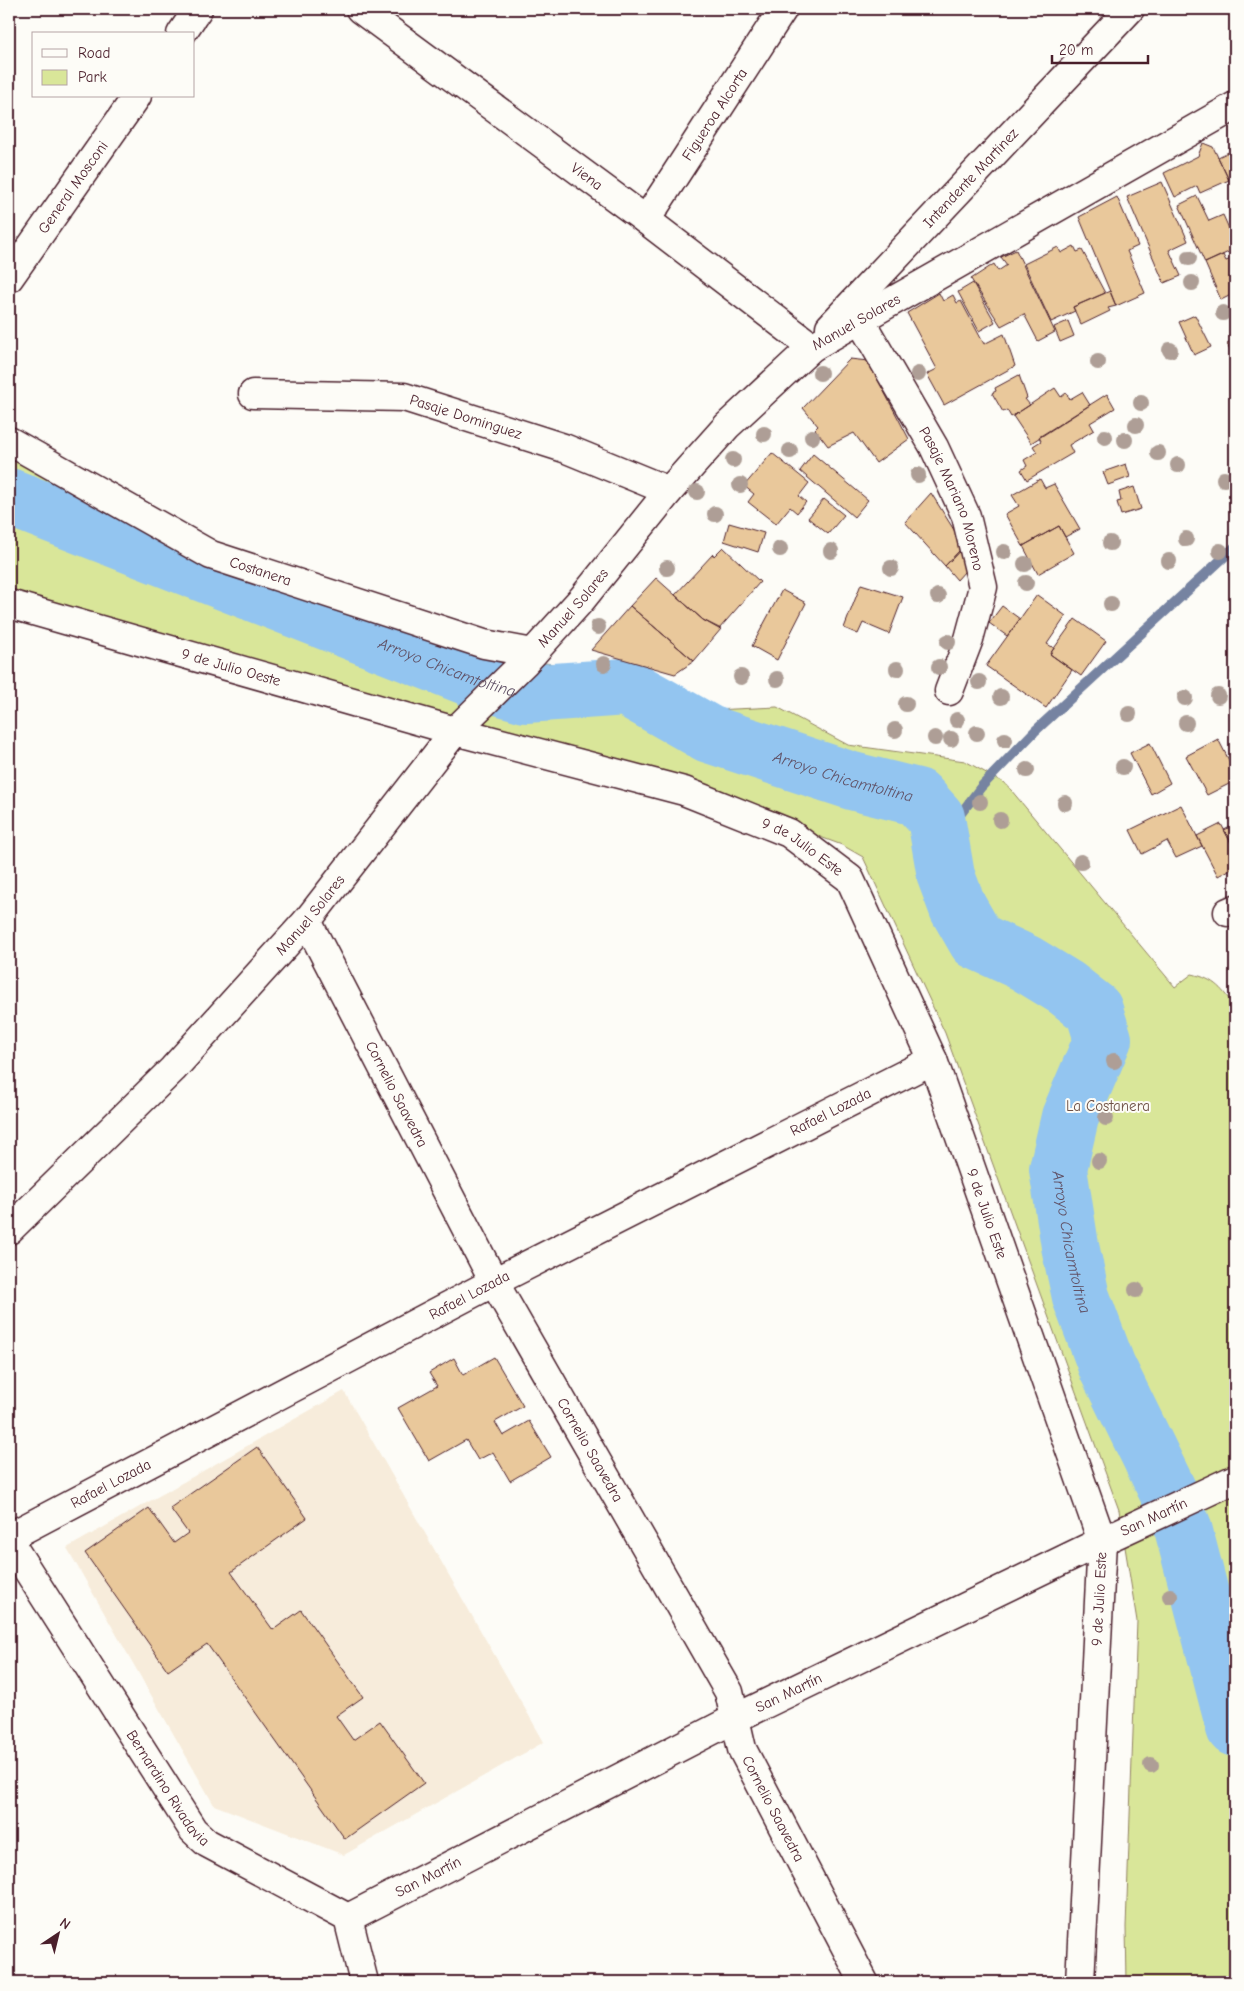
<svg xmlns="http://www.w3.org/2000/svg" width="1244" height="1991" viewBox="0 0 1244 1991" font-family="'Comic Neue',sans-serif">
<rect width="100%" height="100%" fill="#fdfcf7"/>
<filter id="ink" filterUnits="userSpaceOnUse"><feTurbulence type="fractalNoise" baseFrequency=".02" numOctaves="2"/><feDisplacementMap in="SourceGraphic" scale="10" xChannelSelector="R" yChannelSelector="G"/><feConvolveMatrix kernelMatrix="1 2 1 2 8 2 1 2 1" color-interpolation-filters="sRGB"/></filter>
<g filter="url(#ink)">
<path fill="#f7ecdb" d="M 344,1391 L 544,1742 L 344,1855 L 214,1805 L 67,1548 Z"/>
<path fill="#d9e699" stroke="#928262" d="M 9,445 L 119,506 L 514,660 L 625,671 L 713,710 L 777,707 L 848,745 L 965,761 L 1006,784 L 1175,987 L 1192,974 C 1215,979 1223,990 1235,1008 L 1235,1982 L 1127,1982 L 1126,1927 L 1137,1621 L 1119,1510 L 945,1033 L 863,857 L 842,845 L 582,749 L 455,731 L 229,651 L 9,599 Z"/>
<g fill="none" stroke-linecap="round" stroke-linejoin="round">
<path stroke="#7683a1" stroke-width="10" d="M 940,841 L 981,787 L 1035,731 L 1235,547"/>
<path stroke="#93c5f0" stroke-width="58" id="s1" d="M 9,497 L 477,680 L 526,694 L 626,687 L 709,734 L 852,781 L 917,797 L 936,818 L 946,876 L 958,908 L 977,941 L 1025,963 L 1066,988 L 1094,1010 L 1103,1039 L 1070,1117 L 1058,1169 L 1070,1246 L 1081,1297 L 1107,1367 L 1171,1498 L 1183,1528 L 1235,1728"/>
</g>
<path fill="#e9c89b" stroke="#4a1f2b" d="M 1203,143 L 1213,147 L 1229,180 L 1200,193 L 1197,186 L 1175,197 L 1164,173 L 1198,156 Z
M 1235,149 L 1235,193 L 1218,157 Z
M 1162,182 L 1188,241 L 1169,250 L 1181,276 L 1164,283 L 1127,197 Z
M 1197,196 L 1209,221 L 1223,215 L 1235,242 L 1235,249 L 1205,263 L 1179,205 Z
M 1117,197 L 1138,246 L 1127,251 L 1145,293 L 1116,306 L 1079,217 Z
M 1235,225 L 1235,242 L 1229,228 Z
M 1074,246 L 1077,252 L 1082,250 L 1105,293 L 1073,307 L 1075,311 L 1051,322 L 1024,264 L 1058,247 L 1061,253 Z
M 1016,250 L 1055,332 L 1038,341 L 1024,314 L 1001,326 L 971,279 L 994,264 L 998,271 L 1007,265 L 1001,257 Z
M 1223,255 L 1226,261 L 1234,258 L 1235,261 L 1235,272 L 1232,274 L 1235,277 L 1235,293 L 1221,300 L 1205,263 Z
M 973,283 L 995,322 L 979,331 L 958,292 Z
M 1110,291 L 1116,306 L 1108,308 L 1110,311 L 1081,325 L 1073,307 Z
M 939,293 L 943,301 L 953,295 L 957,303 L 961,301 L 984,344 L 1004,334 L 1015,366 L 944,405 L 927,374 L 937,369 L 907,313 Z
M 1195,315 L 1211,347 L 1194,355 L 1179,322 Z
M 1068,321 L 1074,336 L 1060,342 L 1054,327 Z
M 1235,339 L 1235,361 L 1227,343 Z
M 850,359 L 868,361 L 909,439 L 876,463 L 854,433 L 828,446 L 815,429 L 818,426 L 803,408 Z
M 1019,375 L 1027,398 L 1025,399 L 1030,405 L 1011,417 L 1007,410 L 1003,412 L 992,393 L 996,391 L 995,388 Z
M 1055,388 L 1061,397 L 1066,393 L 1070,399 L 1082,392 L 1090,405 L 1031,443 L 1013,416 Z
M 1107,394 L 1115,408 L 1090,423 L 1094,430 L 1069,445 L 1073,453 L 1027,480 L 1021,470 L 1027,466 L 1024,460 L 1037,452 L 1033,446 L 1041,441 L 1039,437 Z
M 772,453 L 809,483 L 799,496 L 806,502 L 797,513 L 790,507 L 776,524 L 748,502 L 754,494 L 744,486 Z
M 813,454 L 868,500 L 854,517 L 800,471 Z
M 1126,464 L 1130,477 L 1108,485 L 1103,472 Z
M 1040,479 L 1045,488 L 1054,484 L 1080,529 L 1065,537 L 1059,526 L 1023,546 L 1005,514 L 1019,506 L 1012,495 Z
M 1134,487 L 1141,509 L 1121,515 L 1117,502 L 1121,501 L 1119,492 Z
M 931,493 L 964,546 L 945,566 L 905,522 Z
M 824,499 L 844,515 L 828,534 L 808,518 Z
M 729,523 L 764,533 L 758,552 L 724,541 Z
M 1059,526 L 1074,553 L 1038,574 L 1023,546 Z
M 964,546 L 973,562 L 957,580 L 945,566 Z
M 723,547 L 760,582 L 719,629 L 703,620 L 675,595 L 713,554 L 714,556 Z
M 656,578 L 703,620 L 721,629 L 694,661 L 630,606 Z
M 861,584 L 903,597 L 889,634 L 863,623 L 858,634 L 844,628 Z
M 782,590 L 806,603 L 777,660 L 752,646 Z
M 1037,595 L 1066,616 L 1047,644 L 1054,648 L 1050,654 L 1072,670 L 1046,708 L 986,666 Z
M 630,606 L 694,661 L 675,674 L 591,650 Z
M 1002,606 L 1020,619 L 1007,636 L 989,623 Z
M 1075,619 L 1106,641 L 1081,676 L 1050,654 Z
M 1218,739 L 1235,772 L 1235,781 L 1207,795 L 1186,756 Z
M 1150,743 L 1170,783 L 1151,794 L 1130,753 Z
M 1181,805 L 1202,846 L 1176,858 L 1167,841 L 1142,854 L 1130,830 Z
M 1221,824 L 1235,850 L 1235,867 L 1218,876 L 1197,836 Z
M 1235,825 L 1235,850 L 1224,830 Z
M 494,1357 L 523,1406 L 495,1422 L 503,1436 L 529,1421 L 551,1457 L 510,1481 L 493,1452 L 478,1460 L 466,1440 L 429,1461 L 398,1408 L 437,1386 L 429,1373 L 454,1358 L 463,1375 Z
M 257,1447 L 307,1518 L 231,1572 L 273,1630 L 301,1610 L 363,1697 L 336,1716 L 353,1740 L 380,1721 L 424,1783 L 345,1839 L 207,1644 L 168,1671 L 85,1553 L 149,1508 L 174,1543 L 188,1533 L 170,1508 Z"/>
<g fill="none" stroke-linecap="round" stroke-linejoin="round">
<defs>
<g id="minor">
<path id="s2" d="M 360,9 L 646,220 L 812,347"/>
<path d="M 181,34 L 198,9"/>
<path id="s3" d="M 646,220 L 783,9"/>
<path id="s4" d="M 9,278 L 137,96"/>
<path id="s5" d="M 860,320 L 934,447 L 966,516 L 983,587 L 969,639 L 949,691"/>
<path id="s6" d="M 830,327 L 1130,9"/>
<path id="s7" d="M 253,394 L 404,397 L 564,448 L 669,491"/>
<path id="s8" d="M 9,441 L 211,555 L 484,644 L 533,653"/>
<path id="s9" d="M 9,604 L 455,731 L 684,791 L 789,833 L 850,879 L 933,1060 L 1102,1541 L 1080,1982"/>
<path d="M 1228,912 L 1235,909"/>
<path id="s10" d="M 307,921 L 494,1282 L 729,1692 L 742,1749 L 864,1982"/>
<path id="s11" d="M 9,1230 L 173,1069 L 307,921 L 455,731 L 524,663 L 582,599 L 669,491 L 727,426 L 812,347 L 1235,106"/>
<path id="s12" d="M 9,1537 L 494,1282 L 933,1060"/>
<path id="s13" d="M 9,1541 L 193,1830 L 207,1843 L 348,1918 L 364,1982"/>
<path id="s14" d="M 348,1918 L 736,1718 L 1102,1541 L 1235,1479"/>
</g>
</defs>
<use href="#minor" stroke="#4a1f2b" stroke-width="31"/>
<use href="#minor" stroke="#fdfcf7" stroke-width="28"/>
</g>
<g fill="#ae9e96">
<circle cx="1189" cy="258" r="8"/>
<circle cx="1192" cy="283" r="8"/>
<circle cx="1223" cy="313" r="8"/>
<circle cx="1170" cy="350" r="8"/>
<circle cx="1098" cy="362" r="8"/>
<circle cx="820" cy="373" r="8"/>
<circle cx="918" cy="374" r="8"/>
<circle cx="1141" cy="403" r="8"/>
<circle cx="1136" cy="425" r="8"/>
<circle cx="764" cy="434" r="8"/>
<circle cx="812" cy="437" r="8"/>
<circle cx="1105" cy="437" r="8"/>
<circle cx="1125" cy="440" r="8"/>
<circle cx="790" cy="451" r="8"/>
<circle cx="1158" cy="453" r="8"/>
<circle cx="733" cy="460" r="8"/>
<circle cx="1178" cy="465" r="8"/>
<circle cx="918" cy="475" r="8"/>
<circle cx="1224" cy="479" r="8"/>
<circle cx="740" cy="485" r="8"/>
<circle cx="697" cy="492" r="8"/>
<circle cx="715" cy="514" r="8"/>
<circle cx="1186" cy="539" r="8"/>
<circle cx="1110" cy="543" r="8"/>
<circle cx="780" cy="549" r="8"/>
<circle cx="831" cy="551" r="8"/>
<circle cx="1220" cy="551" r="8"/>
<circle cx="1004" cy="552" r="8"/>
<circle cx="1169" cy="561" r="8"/>
<circle cx="1025" cy="564" r="8"/>
<circle cx="667" cy="568" r="8"/>
<circle cx="891" cy="568" r="8"/>
<circle cx="1026" cy="583" r="8"/>
<circle cx="938" cy="596" r="8"/>
<circle cx="1111" cy="604" r="8"/>
<circle cx="598" cy="627" r="8"/>
<circle cx="948" cy="642" r="8"/>
<circle cx="604" cy="664" r="8"/>
<circle cx="939" cy="667" r="8"/>
<circle cx="897" cy="669" r="8"/>
<circle cx="741" cy="677" r="8"/>
<circle cx="777" cy="679" r="8"/>
<circle cx="979" cy="682" r="8"/>
<circle cx="1218" cy="696" r="8"/>
<circle cx="1001" cy="697" r="8"/>
<circle cx="1185" cy="698" r="8"/>
<circle cx="906" cy="704" r="8"/>
<circle cx="1129" cy="714" r="8"/>
<circle cx="957" cy="720" r="8"/>
<circle cx="1186" cy="723" r="8"/>
<circle cx="895" cy="730" r="8"/>
<circle cx="977" cy="733" r="8"/>
<circle cx="935" cy="738" r="8"/>
<circle cx="951" cy="739" r="8"/>
<circle cx="1005" cy="740" r="8"/>
<circle cx="1123" cy="767" r="8"/>
<circle cx="1027" cy="770" r="8"/>
<circle cx="980" cy="802" r="8"/>
<circle cx="1065" cy="803" r="8"/>
<circle cx="1000" cy="820" r="8"/>
<circle cx="1081" cy="862" r="8"/>
<circle cx="1114" cy="1061" r="8"/>
<circle cx="1106" cy="1118" r="8"/>
<circle cx="1099" cy="1161" r="8"/>
<circle cx="1136" cy="1290" r="8"/>
<circle cx="1170" cy="1596" r="8"/>
<circle cx="1151" cy="1765" r="8"/>
</g>
</g>
<g text-anchor="middle" stroke-width="4" stroke-linejoin="round" paint-order="stroke">
<g font-size="15" fill="#4a1f2b" stroke="#fdfcf7">
<text dy="5" stroke="none"><textPath href="#s3" startOffset="126">Figueroa Alcorta</textPath></text>
<text dy="5" stroke="none"><textPath href="#s2" startOffset="282">Viena</textPath></text>
<text dy="5" stroke="none"><textPath href="#s6" startOffset="205">Intendente Martinez</textPath></text>
<text dy="5" stroke="none"><textPath href="#s4" startOffset="111">General Mosconi</textPath></text>
<text dy="5" stroke="none"><textPath href="#s11" startOffset="1246">Manuel Solares</textPath></text>
<text dy="5" stroke="none"><textPath href="#s7" startOffset="216">Pasaje Dominguez</textPath></text>
<text dy="5" stroke="none"><textPath href="#s5" startOffset="202">Pasaje Mariano Moreno</textPath></text>
<text dy="5" stroke="none"><textPath href="#s8" startOffset="284">Costanera</textPath></text>
<text dy="5" stroke="none"><textPath href="#s11" startOffset="841">Manuel Solares</textPath></text>
<text dy="5" stroke="none"><textPath href="#s9" startOffset="231">9 de Julio Oeste</textPath></text>
<text dy="5" stroke="none"><textPath href="#s9" startOffset="832">9 de Julio Este</textPath></text>
<text dy="5" stroke="none"><textPath href="#s11" startOffset="436">Manuel Solares</textPath></text>
<text dy="5" stroke="none"><textPath href="#s10" startOffset="195">Cornelio Saavedra</textPath></text>
<text dy="5" stroke="none"><textPath href="#s12" startOffset="925">Rafael Lozada</textPath></text>
<text dy="5" stroke="none"><textPath href="#s9" startOffset="1252">9 de Julio Este</textPath></text>
<text dy="5" stroke="none"><textPath href="#s12" startOffset="520">Rafael Lozada</textPath></text>
<text dy="5" stroke="none"><textPath href="#s10" startOffset="600">Cornelio Saavedra</textPath></text>
<text dy="5" stroke="none"><textPath href="#s12" startOffset="115">Rafael Lozada</textPath></text>
<text dy="5" stroke="none"><textPath href="#s14" startOffset="900">San Martín</textPath></text>
<text transform="translate(1099 1599) rotate(-87)" y="5">9 de Julio Este</text>
<text dy="5" stroke="none"><textPath href="#s14" startOffset="495">San Martín</textPath></text>
<text dy="5" stroke="none"><textPath href="#s13" startOffset="294">Bernardino Rivadavia</textPath></text>
<text dy="5" stroke="none"><textPath href="#s10" startOffset="1005">Cornelio Saavedra</textPath></text>
<text dy="5" stroke="none"><textPath href="#s14" startOffset="90">San Martín</textPath></text>
</g>
<g font-size="15" fill="#6e5146" stroke="#fdfcf7">
<text x="1108" y="1111">La Costanera</text>
</g>
<g font-size="16" font-style="italic" fill="#605166" stroke="#fdfcf7">
<text dy="6" stroke="none"><textPath href="#s1" startOffset="470">Arroyo Chicamtoltina</textPath></text>
<text dy="6" stroke="none"><textPath href="#s1" startOffset="890">Arroyo Chicamtoltina</textPath></text>
<text dy="6" stroke="none"><textPath href="#s1" startOffset="1505">Arroyo Chicamtoltina</textPath></text>
</g>
</g>
<rect width="1244" height="1991" fill="none" stroke="#fdfcf7" stroke-width="30"/>
<rect x="15" y="15" width="1214" height="1961" fill="none" stroke="#4a1f2b" stroke-width="2" filter="url(#ink)"/>
<rect x="32" y="32" width="162" height="65" fill="#fdfcf7" stroke="#b5a4a5"/>
<rect x="42" y="49" width="25" height="8" fill="#fdfcf7" stroke="#b5a4a5"/>
<text x="78" y="58" font-size="15" fill="#4a1f2b">Road</text>
<rect x="42" y="70" width="25" height="15" fill="#d9e699" stroke="#b5a4a5"/>
<text x="78" y="82" font-size="15" fill="#4a1f2b">Park</text>
<g transform="translate(58 1934) rotate(35)" stroke="#fdfcf7" stroke-width="4" paint-order="stroke">
<path d="M0-4L9 19L0 12L-9 19Z" fill="#4a1f2b"/>
<text y="-8" font-size="14" font-weight="bold" text-anchor="middle" fill="#4a1f2b">N</text>
</g>
<path d="M1052 55v8h96v-8" fill="none" stroke="#4a1f2b" stroke-width="2.5"/>
<text x="1059" y="55" font-size="15" fill="#4a1f2b" stroke="#fdfcf7" stroke-width="4" paint-order="stroke">20 m</text>
</svg>
